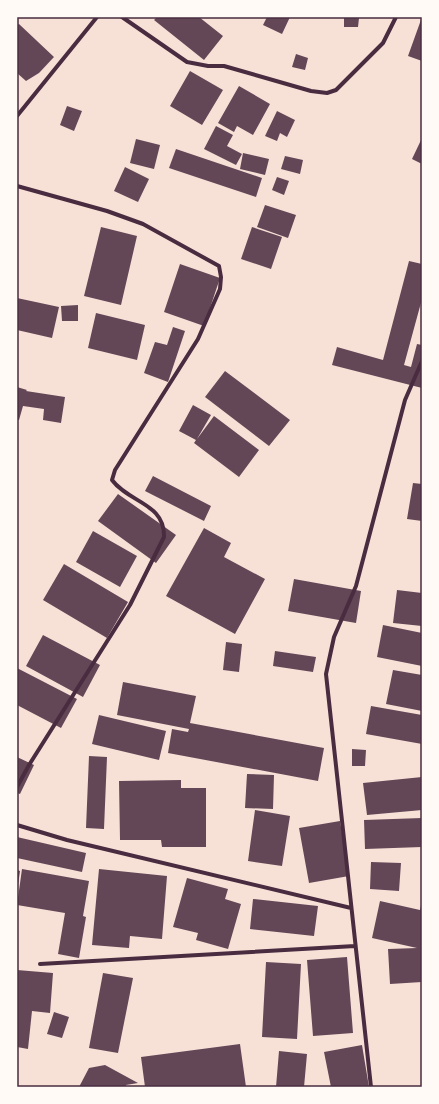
<svg xmlns="http://www.w3.org/2000/svg" width="439" height="1104" viewBox="0 0 439 1104" font-family="Cabin,sans-serif">
<rect width="100%" height="100%" fill="#f7e1d7"/>
<path fill="#644757" d="M 157,17 L 199,17 L 223,36 L 204,60 L 154,20 Z
M 267,17 L 290,17 L 282,34 L 263,25 Z
M 422,17 L 422,61 L 408,56 Z
M 344,18 L 359,18 L 358,27 L 344,27 Z
M 19,24 L 54,57 L 39,73 L 26,81 L 17,73 L 17,25 Z
M 296,54 L 308,58 L 305,70 L 292,67 Z
M 190,71 L 223,90 L 202,125 L 170,106 Z
M 239,86 L 270,104 L 253,135 L 237,126 L 234,132 L 218,123 Z
M 67,106 L 82,111 L 74,131 L 60,125 Z
M 277,111 L 295,120 L 287,137 L 280,133 L 277,141 L 265,136 Z
M 216,126 L 233,135 L 227,146 L 242,154 L 236,165 L 204,149 Z
M 422,138 L 422,164 L 412,159 Z
M 136,139 L 160,145 L 154,169 L 130,163 Z
M 176,149 L 262,178 L 256,197 L 169,168 Z
M 243,153 L 269,159 L 265,175 L 240,169 Z
M 285,156 L 303,160 L 300,174 L 281,169 Z
M 125,167 L 149,179 L 138,202 L 114,191 Z
M 277,177 L 289,181 L 284,195 L 272,190 Z
M 265,205 L 296,215 L 288,238 L 257,227 Z
M 101,227 L 137,236 L 121,305 L 84,296 Z
M 252,227 L 282,237 L 271,269 L 241,259 Z
M 409,261 L 422,264 L 422,299 L 404,365 L 411,367 L 417,344 L 422,345 L 422,388 L 332,365 L 337,347 L 383,360 Z
M 180,264 L 220,278 L 204,326 L 164,312 Z
M 17,298 L 59,307 L 52,338 L 17,330 Z
M 78,305 L 78,321 L 62,321 L 61,306 Z
M 96,313 L 145,325 L 137,360 L 88,348 Z
M 173,327 L 185,331 L 168,382 L 144,373 L 155,342 L 167,345 Z
M 225,371 L 290,420 L 269,446 L 205,397 Z
M 17,387 L 27,390 L 26,391 L 65,397 L 61,423 L 43,420 L 44,409 L 23,406 L 19,420 L 17,420 Z
M 193,405 L 211,415 L 197,439 L 214,416 L 259,450 L 239,477 L 194,443 L 196,440 L 179,431 Z
M 153,476 L 211,506 L 204,521 L 145,491 Z
M 413,483 L 422,484 L 422,521 L 407,519 Z
M 118,494 L 176,535 L 156,563 L 98,521 Z
M 204,528 L 231,543 L 224,557 L 265,579 L 235,634 L 166,596 Z
M 93,531 L 137,556 L 120,587 L 76,562 Z
M 64,564 L 128,602 L 107,638 L 43,600 Z
M 294,579 L 361,591 L 356,623 L 288,611 Z
M 397,590 L 422,593 L 422,626 L 393,623 Z
M 383,625 L 422,633 L 422,666 L 377,657 Z
M 43,635 L 100,665 L 83,697 L 26,666 Z
M 226,642 L 242,644 L 239,672 L 223,670 Z
M 275,651 L 316,657 L 313,672 L 273,666 Z
M 17,668 L 77,699 L 61,728 L 17,705 Z
M 393,670 L 422,675 L 422,711 L 386,704 Z
M 123,682 L 196,696 L 190,723 L 324,748 L 318,781 L 168,753 L 172,729 L 188,732 L 189,729 L 117,715 Z
M 371,706 L 422,715 L 422,744 L 366,734 Z
M 99,715 L 166,731 L 159,760 L 92,744 Z
M 352,749 L 366,750 L 365,766 L 352,766 Z
M 89,756 L 107,757 L 104,829 L 86,828 Z
M 17,757 L 34,765 L 20,794 L 17,793 Z
M 247,774 L 274,775 L 273,809 L 245,808 Z
M 422,777 L 422,810 L 367,815 L 363,783 Z
M 181,780 L 181,788 L 206,788 L 206,847 L 162,847 L 161,840 L 120,840 L 119,781 Z
M 255,810 L 290,816 L 282,866 L 248,861 Z
M 422,818 L 422,847 L 365,849 L 364,820 Z
M 340,821 L 349,876 L 309,883 L 299,828 Z
M 17,837 L 86,853 L 82,872 L 17,858 Z
M 371,862 L 401,863 L 399,891 L 370,889 Z
M 22,869 L 89,881 L 83,916 L 86,917 L 79,958 L 58,954 L 65,913 L 17,905 Z
M 99,869 L 167,876 L 162,939 L 130,936 L 129,948 L 92,945 Z
M 17,870 L 20,871 L 18,885 L 17,885 Z
M 187,878 L 228,889 L 225,899 L 241,904 L 228,949 L 196,940 L 198,933 L 173,927 Z
M 253,899 L 318,906 L 314,936 L 250,929 Z
M 380,901 L 420,910 L 422,901 L 422,982 L 390,984 L 388,949 L 417,948 L 372,938 Z
M 347,957 L 353,1033 L 313,1036 L 307,960 Z
M 266,962 L 301,964 L 297,1039 L 262,1037 Z
M 17,970 L 53,973 L 50,1013 L 32,1011 L 28,1049 L 17,1047 Z
M 103,973 L 133,978 L 118,1053 L 89,1048 Z
M 54,1012 L 69,1017 L 62,1038 L 47,1034 Z
M 240,1044 L 246,1087 L 145,1087 L 141,1057 Z
M 362,1045 L 369,1087 L 331,1087 L 324,1052 Z
M 279,1051 L 307,1054 L 304,1087 L 276,1087 Z
M 105,1065 L 138,1083 L 126,1085 L 126,1087 L 79,1087 L 89,1068 Z"/>
<g fill="none" stroke-linecap="round" stroke-linejoin="round">
<path stroke="#4a2c40" stroke-width="4" d="M 122,17 L 187,62 L 208,66 L 224,66 L 311,91 L 327,93 L 336,90 L 383,43 L 396,17
M 17,116 L 97,17
M 17,186 L 107,211 L 143,224 L 219,266 L 221,277 L 220,289 L 198,339 L 115,470 L 112,480 C 129,503 165,503 164,537 L 130,605 L 29,765 L 17,787
M 17,825 L 67,840 L 351,908
M 40,964 L 355,946
M 371,1087 L 326,674 L 334,637 L 356,586 L 405,400 L 422,361"/>
</g>
<rect width="439" height="1104" fill="none" stroke="#fffaf5" stroke-width="36"/>
<rect x="18" y="18" width="403" height="1068" fill="none" stroke="#4a2c40" stroke-width="1.5"/>
</svg>
